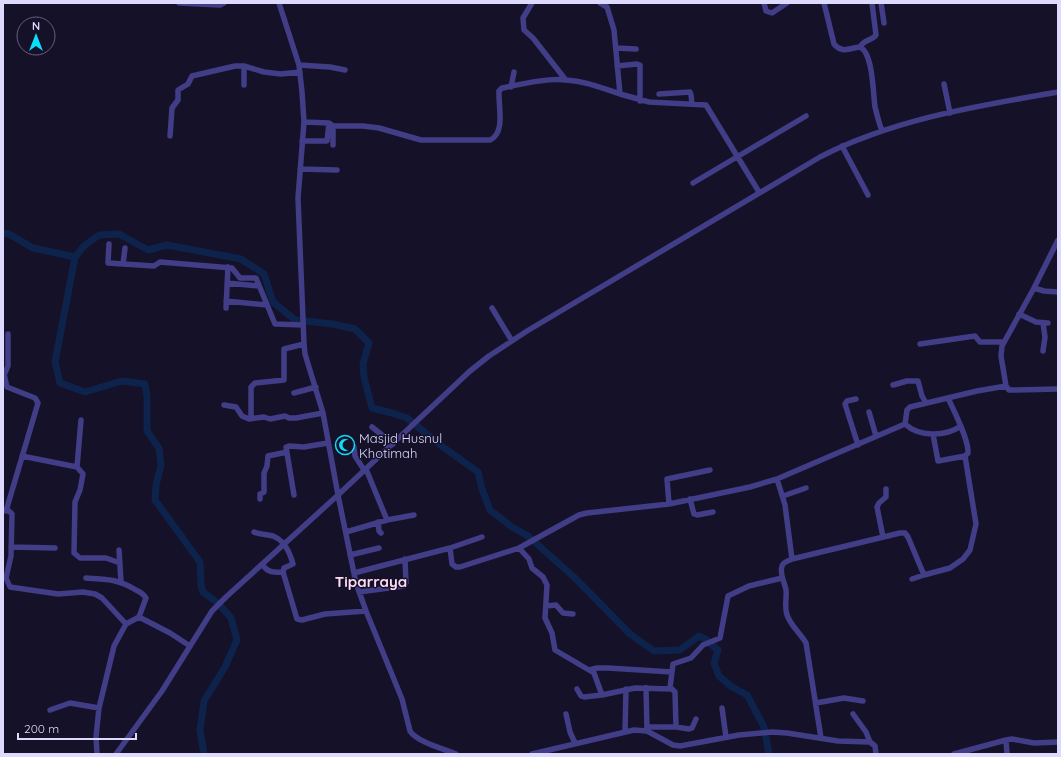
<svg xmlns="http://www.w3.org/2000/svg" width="1061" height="757" viewBox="0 0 1061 757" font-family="Quicksand,sans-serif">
<rect width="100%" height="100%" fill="#151129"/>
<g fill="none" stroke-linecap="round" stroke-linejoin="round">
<path stroke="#0e234b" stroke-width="7" d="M 3,233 L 9,234 L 33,248 L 75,257
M 204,754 L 200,730 L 204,701 L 225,667 L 237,640 L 231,618 L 219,604 L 203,592 L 201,585 L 200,562 L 155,500 L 156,485 L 161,465 L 159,448 L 147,431 L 147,396 L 145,384 L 122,381 L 85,392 L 60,383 L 55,362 L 75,257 L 84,246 L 99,235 L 119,234 L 148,250 L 167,245 L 241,259 L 264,274 L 273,302 L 295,320 L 333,324 L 355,329 L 369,343 L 363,364 L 364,377 L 372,408 L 392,413 L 407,418 L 443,447 L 478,472 L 482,489 L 490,510 L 512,527 L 528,536 L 575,578 L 630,634 L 654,651 L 680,650 L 699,636 L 705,639 L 718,650 L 714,663 L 719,676 L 732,687 L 747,695 L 764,727 L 769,754"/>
<path stroke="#413d87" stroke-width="5.5" d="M 179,3 L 220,5 L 224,3
M 532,3 L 523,18 L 524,30 L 533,38 L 565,79
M 600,3 L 607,7 L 614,30 L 620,94 L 649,102 L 706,105 L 759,192
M 764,3 L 766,11 L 772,13 L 787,3
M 824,3 L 834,44 C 842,54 849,48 860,47 C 873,53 873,93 875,107 C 877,115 879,123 882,131
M 881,3 L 884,23
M 860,47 C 864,39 872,41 876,35 L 872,3
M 616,48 L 636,49
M 299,65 L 330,67 L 345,70
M 617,66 L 637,64 L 640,65 L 640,101
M 944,84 L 950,113
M 244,85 L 244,66
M 511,87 L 514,72
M 659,94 L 690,92 L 691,95 L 692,104
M 304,122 L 329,123 L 333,126 L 363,126 L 379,128 L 421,140 L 490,140 C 506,133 498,105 499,91 L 502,88 C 522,84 547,78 566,80 C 585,81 602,88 620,94
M 170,136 L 172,108 L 178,100 L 178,90 L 188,84 L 192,76 L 235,66 L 244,66 L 264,72 L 281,74 L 300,72
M 302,141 L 327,141 L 329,123
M 333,145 L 333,126
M 842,146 L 868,195
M 300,169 L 337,170
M 693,183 L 806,116
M 1058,240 L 1034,288 L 1044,291 L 1058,292
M 109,244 L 108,263 L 154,266 L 160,262 L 232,268 L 240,278 L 256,278 L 275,324 L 303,325
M 123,264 L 125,248
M 227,283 L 259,286
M 226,301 L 267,305
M 226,308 L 228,267
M 492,308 L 512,341
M 1019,314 L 1036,322 L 1048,323
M 920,344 L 975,336 L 980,342 L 1003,342
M 1043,351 L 1045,337 L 1043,323
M 3,374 L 5,373 L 8,366 L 8,334
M 4,374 L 7,387 L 35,398 L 38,403 L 6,511
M 893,385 L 907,381 L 918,381 L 922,396 L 926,403
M 1006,386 L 1001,356 L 1002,346 L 1034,288
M 294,393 L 316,387
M 856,399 L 847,401 L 845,404 L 858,445
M 224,405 L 236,407 L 242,416 L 249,419 L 264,417 L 270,419 L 285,416 L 289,418 L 296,418 L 323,413
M 869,412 L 876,436
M 251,419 L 251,387 L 255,383 L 284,380 L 284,349 L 304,344
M 905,424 C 919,437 945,437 961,426
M 372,427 L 393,444
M 933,434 L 938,461 L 965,456 L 968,453 C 969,440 954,411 948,398
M 354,447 L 355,456 L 364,470
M 22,456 L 77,467 L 83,474 L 80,490 L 75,502 L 74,553 L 80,558 L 106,558 L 120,563
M 77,467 L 81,420
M 777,479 L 785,505 L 792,559 C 788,561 783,562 782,566 C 779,575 785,582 786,590 C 787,598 784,607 787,615 C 791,626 800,633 806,643 L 821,738
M 294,495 L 286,447 L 289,446 L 304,447 L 328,443
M 783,496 L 806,488
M 260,499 L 260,494 L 264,492 L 264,473 L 267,466 L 268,456 L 287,452
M 690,499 L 694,514 L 697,515 L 713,512
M 669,504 L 667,479 L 710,470
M 3,510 L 9,511 L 12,514 L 11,556 L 6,578 L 10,587 L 58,594 L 83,592 L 95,594 L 102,598 L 126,624
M 387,520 L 414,515
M 378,522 L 379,531 L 381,533
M 254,532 C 260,535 266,534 273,536 C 284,540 290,553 293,564 L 284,568 L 283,572 L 297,619 L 302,620 L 325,614 L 366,611
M 346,532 L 387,520 L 366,469
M 883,537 L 877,507 L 879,503 L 886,497 L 886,489
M 11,547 L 55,548
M 450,548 L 482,537
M 519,548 L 529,559 L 532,568 L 543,577 L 547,585 L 545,618 L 552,633 L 555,650 L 594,673 L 602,695 L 635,688 L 672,689 L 675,692 L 676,727 L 689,729 L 692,728 L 696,719
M 119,550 L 121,582
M 350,555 L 379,548
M 792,559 L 900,533 L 905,533 L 908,537 L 924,575 L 950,568 L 963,559 L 970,550 L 976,524 L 965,456
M 262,564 C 267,572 273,573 283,572
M 354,573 L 450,548 L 452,564 L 456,567 L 460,567 L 519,548 L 579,515 L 587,513 L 669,504 L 750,487 L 777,479 L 905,424 L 907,410 L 910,407 L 977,391 L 1006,386 L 1009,390 L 1013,390 L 1058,389
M 86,578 C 106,579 118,579 136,590 C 140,592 144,594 146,598 L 139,617
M 912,579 L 924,575
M 359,592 L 404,586 L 406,583 L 405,559
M 546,606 L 556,605 L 563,613 L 573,614
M 126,624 L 139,617 L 170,633 L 190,646
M 589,670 L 597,668 L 608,668 L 672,672
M 646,688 L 647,731
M 670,688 L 673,664 L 691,658 L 703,645 L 720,638 L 728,596 L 749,586 L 782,578
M 577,689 L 581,696 L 584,697 L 602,695
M 816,703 L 844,698 L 863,701
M 722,708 L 726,737
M 50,710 L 70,703 L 99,708
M 566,714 L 570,732 L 575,743
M 853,714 L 866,732 L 870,742
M 647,727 L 676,727
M 625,732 L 626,689
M 1006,740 L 1007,754
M 97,754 L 96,737 L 99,708 L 114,646 L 126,624
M 116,754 L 162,691 L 212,611 L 226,597 L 338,495 L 323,413 L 305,354 L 304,344 L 298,198 L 304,122 L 302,92 L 299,65 L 279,3
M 456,754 C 444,749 417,742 410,731 L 402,699 L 366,611 L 356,583 L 338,495 L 470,371 L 489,356 L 527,331 L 820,157 C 894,119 977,106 1058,92
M 532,754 L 634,730 L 647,731 L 673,745 L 680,746 L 739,735 L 772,732 L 787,733 L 838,741 L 870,742 L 875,746 L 876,754
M 954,754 L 1006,740 L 1012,739 L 1034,743 L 1058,742"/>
</g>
<defs>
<symbol id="mosque-ring" viewBox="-11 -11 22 22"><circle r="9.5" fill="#151129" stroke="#09defb" stroke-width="1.5"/><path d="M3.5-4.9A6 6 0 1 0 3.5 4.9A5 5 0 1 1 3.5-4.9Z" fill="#09defb"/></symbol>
</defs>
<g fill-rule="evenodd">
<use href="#mosque-ring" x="334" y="434" width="22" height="22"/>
</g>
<g text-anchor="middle" stroke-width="3" stroke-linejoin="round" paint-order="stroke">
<g font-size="13" fill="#dedafe" stroke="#151129" text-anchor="start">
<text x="359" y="443">Masjid Husnul<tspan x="359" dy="15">Khotimah</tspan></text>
</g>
<g font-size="15" font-weight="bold" fill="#fedcf1" stroke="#151129">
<text x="371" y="587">Tiparraya</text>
</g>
</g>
<rect width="1061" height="757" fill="none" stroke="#dedafe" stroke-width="8"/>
<g transform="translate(36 36)"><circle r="19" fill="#151129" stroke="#65617e"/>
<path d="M0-3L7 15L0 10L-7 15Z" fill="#09defb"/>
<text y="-6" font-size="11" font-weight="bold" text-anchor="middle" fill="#dedafe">N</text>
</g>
<path d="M18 733v6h118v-6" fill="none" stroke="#dedafe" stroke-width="2"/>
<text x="24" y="733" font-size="12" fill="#dedafe" stroke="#151129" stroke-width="3" paint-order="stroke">200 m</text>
</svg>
